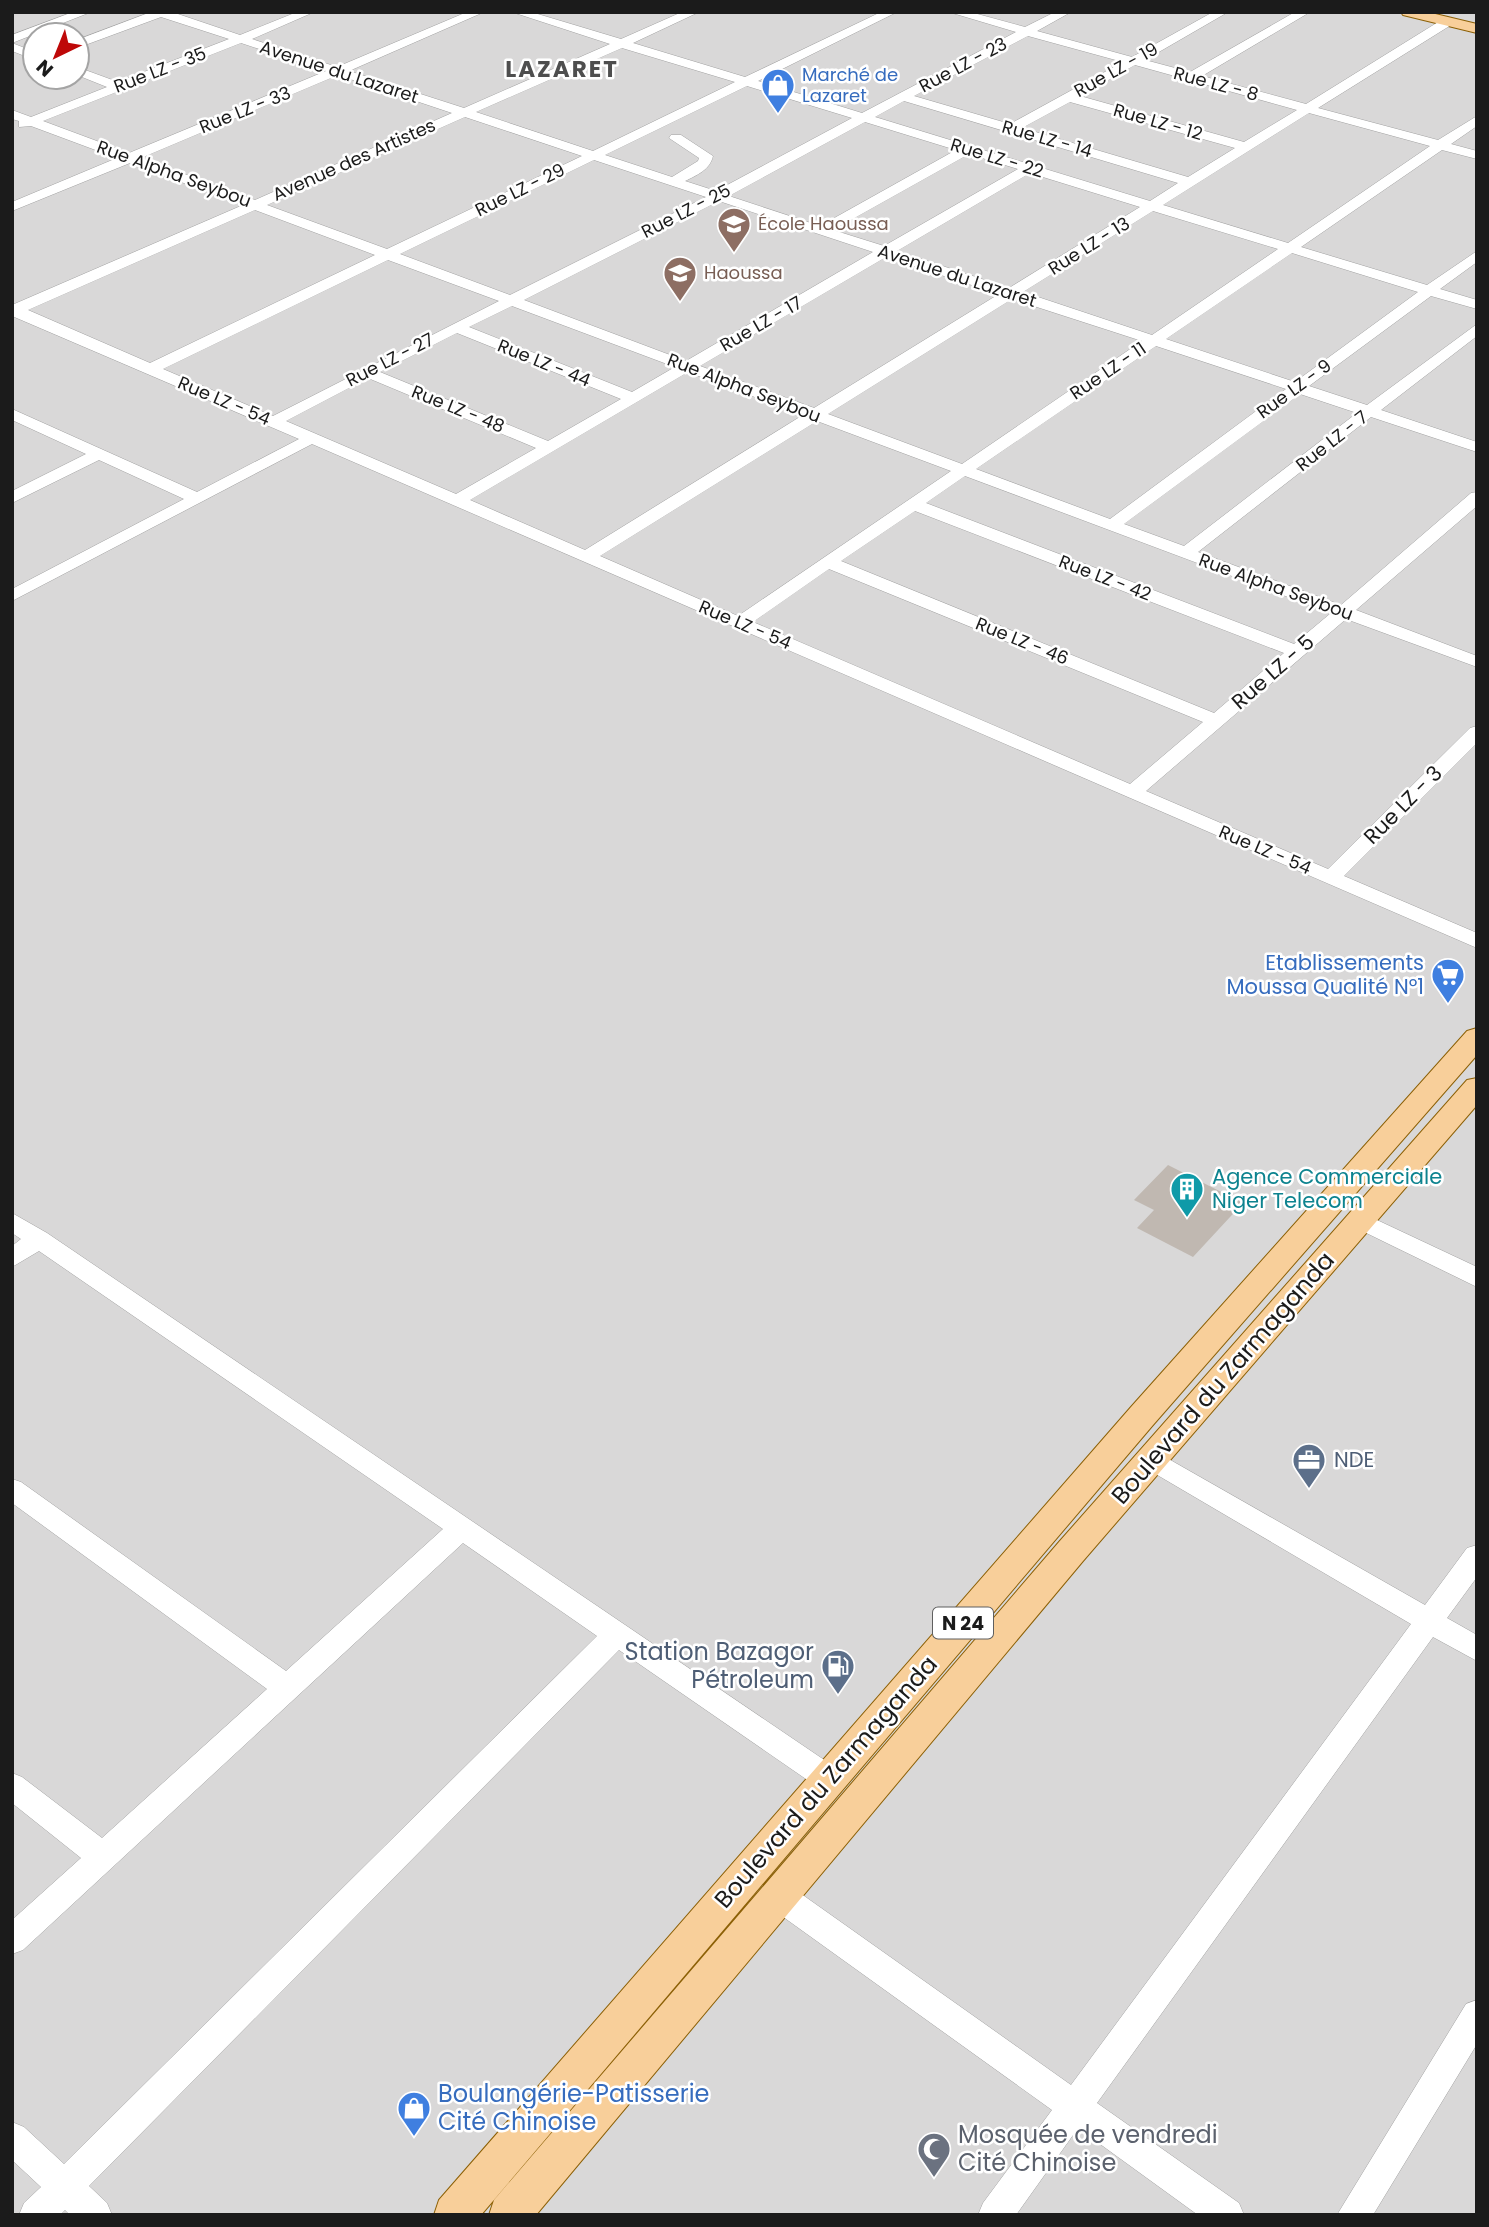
<svg xmlns="http://www.w3.org/2000/svg" width="1489" height="2227" viewBox="0 0 1489 2227" font-family="Poppins,sans-serif">
<rect width="100%" height="100%" fill="#ece8e1"/>
<path fill="#d9d8d8" fill-rule="evenodd" d="M 12,12 L 1477,12 L 1477,2215 L 12,2215 ZM 35,35 L 77,35 L 77,77 L 35,77 Z"/>
<path fill="#c0b8b1" d="M 1168,1165 L 1243,1203 L 1193,1257 L 1137,1228 L 1154,1210 L 1134,1200 Z"/>
<g fill="none" stroke-linecap="round" stroke-linejoin="round">
<defs>
<path id="minor" d="M 73,12 L 91,12 L 12,43 L 12,35 Z
M 151,12 L 172,12 L 240,35 L 297,12 L 314,12 L 252,39 L 337,67 L 467,12 L 484,12 L 349,71 L 464,108 L 610,44 L 512,12 L 531,12 L 621,39 L 682,12 L 699,12 L 633,43 L 745,77 L 881,12 L 897,12 L 758,81 L 862,113 L 1016,32 L 949,12 L 970,12 L 1025,27 L 1055,12 L 1071,12 L 1037,31 L 1132,57 L 1213,12 L 1228,12 L 1145,60 L 1190,72 L 1295,12 L 1310,12 L 1202,76 L 1306,104 L 1443,19 L 1451,19 L 1451,25 L 1318,108 L 1438,140 L 1477,116 L 1477,126 L 1451,144 L 1477,151 L 1477,159 L 1442,150 L 1301,247 L 1427,285 L 1477,251 L 1477,262 L 1440,289 L 1477,300 L 1477,309 L 1431,296 L 1309,386 L 1367,405 L 1477,324 L 1477,336 L 1381,410 L 1477,442 L 1477,452 L 1371,417 L 1198,552 L 1341,605 L 1471,493 L 1477,492 L 1477,506 L 1356,610 L 1477,656 L 1477,667 L 1346,619 L 1146,791 L 1328,869 L 1470,728 L 1477,726 L 1477,743 L 1344,876 L 1477,933 L 1477,948 L 312,444 L 12,601 L 12,589 L 184,499 L 99,460 L 12,503 L 12,491 L 86,454 L 12,420 L 12,409 L 197,492 L 299,439 L 12,316 L 12,305 L 243,205 L 130,163 L 12,211 L 12,202 L 117,158 L 31,126 L 19,127 L 19,121 L 12,119 L 12,110 L 31,117 L 107,87 L 77,75 L 77,67 L 118,82 L 229,39 L 161,17 L 77,48 L 77,40 ZM 1028,36 L 1123,62 L 1010,124 L 914,96 ZM 241,43 L 326,71 L 129,153 L 43,121 ZM 622,48 L 735,82 L 593,151 L 476,112 ZM 1135,65 L 1297,110 L 1244,142 L 1080,96 ZM 338,75 L 452,113 L 255,200 L 141,158 ZM 747,86 L 852,118 L 716,191 L 685,181 C 697,175 710,170 713,156 L 681,135 L 671,135 L 669,138 L 699,158 L 698,161 L 672,177 L 605,155 ZM 904,101 L 1178,183 L 1150,201 L 875,117 ZM 1070,102 L 1235,148 L 1188,177 L 1022,128 ZM 1309,113 L 1430,146 L 1288,243 L 1163,205 ZM 465,117 L 582,156 L 387,249 L 267,205 ZM 865,122 L 956,150 L 820,226 L 729,196 ZM 969,154 L 1018,169 L 884,246 L 833,230 ZM 594,160 L 706,197 L 510,295 L 400,254 ZM 1030,173 L 1140,207 L 1009,288 L 897,251 ZM 719,201 L 873,252 L 686,361 L 524,300 ZM 255,210 L 375,255 L 150,363 L 28,310 ZM 1153,211 L 1278,249 L 1152,335 L 1023,292 ZM 1292,253 L 1418,292 L 1295,382 L 1166,339 ZM 886,257 L 999,294 L 814,408 L 700,366 ZM 388,260 L 499,301 L 273,416 L 163,369 ZM 1012,299 L 1142,341 L 962,464 L 828,414 ZM 512,306 L 675,367 L 632,392 L 469,327 ZM 457,333 L 621,399 L 548,441 L 380,372 ZM 1156,346 L 1286,389 L 1110,519 L 976,469 ZM 688,372 L 803,415 L 585,550 L 470,500 ZM 368,378 L 536,448 L 456,494 L 286,421 ZM 1300,394 L 1357,413 L 1184,546 L 1124,524 ZM 817,421 L 951,471 L 738,616 L 600,556 ZM 965,476 L 1331,613 L 1294,644 L 926,503 ZM 915,511 L 1284,653 L 1214,713 L 841,561 ZM 829,569 L 1203,722 L 1130,784 L 753,622 Z
M 12,43 L 35,52 L 35,60 L 12,51 Z
M 12,1213 L 47,1233 L 839,1770 L 844,1779 L 839,1788 L 829,1792 L 819,1788 L 619,1650 L 89,2186 L 107,2203 L 112,2215 L 70,2215 L 65,2210 L 60,2215 L 19,2215 L 24,2203 L 41,2187 L 12,2160 L 12,2122 L 24,2127 L 64,2164 L 597,1636 L 463,1543 L 23,1950 L 12,1954 L 12,1920 L 81,1858 L 12,1803 L 12,1773 L 22,1777 L 102,1838 L 267,1689 L 12,1503 L 12,1479 L 21,1482 L 286,1671 L 443,1529 L 39,1251 L 12,1267 L 12,1246 L 21,1239 L 12,1233 Z
M 1362,1213 L 1477,1267 L 1477,1287 L 1354,1227 L 1350,1221 L 1354,1215 Z
M 1151,1449 L 1425,1605 L 1467,1548 L 1477,1545 L 1477,1577 L 1447,1618 L 1477,1635 L 1477,1661 L 1433,1637 L 1097,2103 L 1239,2203 L 1244,2215 L 1198,2215 L 1078,2128 L 1016,2215 L 978,2215 L 983,2203 L 1052,2110 L 768,1906 L 764,1896 L 768,1886 L 779,1882 L 790,1886 L 1071,2085 L 1411,1624 L 1142,1466 L 1138,1459 L 1142,1452 Z
M 1477,2000 L 1477,2044 L 1373,2215 L 1337,2215 L 1466,2004 Z"/>
<path id="major" d="M 1401,12 L 1427,12 L 1477,24 L 1477,33 L 1403,15 Z
M 1477,1028 L 1477,1055 L 1153,1425 L 481,2215 L 434,2215 L 439,2200 L 1131,1407 L 1467,1031 Z
M 1477,1078 L 1477,1105 L 1083,1561 L 536,2215 L 489,2215 L 494,2200 L 1059,1542 L 1467,1080 Z"/>
</defs>
<use href="#minor" stroke="#a2a2a2" stroke-width="1"/>
<use href="#major" stroke="#8c6006" stroke-width="2"/>
<use href="#minor" fill="#fff" fill-rule="evenodd"/>
<use href="#major" fill="#f8cf9a" fill-rule="evenodd"/>
</g>
<defs>
<symbol id="shop-pin" viewBox="-11 -11 22 30"><path d="M0 17L-7.5 6A9.5 9.5 0 1 1 7.5 6Z" fill="#3f7fe0" stroke="#fff"/><path d="M-5-2.5h2.3a2.7 3.5 0 0 1 5.4 0H5L5.5 6h-11ZM-1.5-2.5h3a1.5 2.3 0 0 0-3 0Z" fill="#fff"/></symbol>
<symbol id="school-pin" viewBox="-11 -11 22 30"><path d="M0 17L-7.5 6A9.5 9.5 0 1 1 7.5 6Z" fill="#8d6e63" stroke="#fff"/><path d="M0-5L7-2L0 1L-7-2ZM-4 1L0 2.5L4 1V4Q0 6-4 4Z" fill="#fff"/></symbol>
<symbol id="supermarket-pin" viewBox="-11 -11 22 30"><path d="M0 17L-7.5 6A9.5 9.5 0 1 1 7.5 6Z" fill="#3f7fe0" stroke="#fff"/><path d="M-6-5.5h2.5l.6 2H6L4.5 2H-2.5L-4.4-4H-6ZM-1.5 3.2a1.3 1.3 0 1 0 .1 0ZM3 3.2a1.3 1.3 0 1 0 .1 0Z" fill="#fff"/></symbol>
<symbol id="building-pin" viewBox="-11 -11 22 30"><path d="M0 17L-7.5 6A9.5 9.5 0 1 1 7.5 6Z" fill="#0f9aa8" stroke="#fff"/><path d="M-4-6H4V6H1V3H-1V6H-4ZM-2.5-4.3h1.7v1.8h-1.7ZM.8-4.3h1.7v1.8H.8ZM-2.5-1h1.7V.8h-1.7ZM.8-1h1.7V.8H.8Z" fill="#fff"/></symbol>
<symbol id="office-pin" viewBox="-11 -11 22 30"><path d="M0 17L-7.5 6A9.5 9.5 0 1 1 7.5 6Z" fill="#5c6f8a" stroke="#fff"/><path d="M-6-3h4V-5.5h4V-3h4V5H-6ZM-1-4.5V-3h2v-1.5ZM-6 0V1H6V0Z" fill="#fff"/></symbol>
<symbol id="fuel-pin" viewBox="-11 -11 22 30"><path d="M0 17L-7.5 6A9.5 9.5 0 1 1 7.5 6Z" fill="#5c6f8a" stroke="#fff"/><path d="M-5.5-6h7V0h2V4h1.3V-2.5L3-4.5l.8-.8L6-3V5H2.5V1h-1V6h-7ZM-4.2-4.7v3.2H.2V-4.7Z" fill="#fff"/></symbol>
<symbol id="mosque-pin" viewBox="-11 -11 22 30"><path d="M0 17L-7.5 6A9.5 9.5 0 1 1 7.5 6Z" fill="#6b7280" stroke="#fff"/><path d="M3.5-4.9A6 6 0 1 0 3.5 4.9A5 5 0 1 1 3.5-4.9Z" fill="#fff"/></symbol>
</defs>
<g fill-rule="evenodd">
<use href="#shop-pin" x="759" y="66" width="38" height="52"/>
<use href="#school-pin" x="715" y="205" width="38" height="52"/>
<use href="#school-pin" x="661" y="254" width="38" height="52"/>
<use href="#supermarket-pin" x="1429" y="956" width="38" height="52"/>
<use href="#building-pin" x="1168" y="1170" width="38" height="52"/>
<use href="#office-pin" x="1290" y="1441" width="38" height="52"/>
<use href="#fuel-pin" x="819" y="1647" width="38" height="52"/>
<use href="#shop-pin" x="395" y="2089" width="38" height="52"/>
<use href="#mosque-pin" x="915" y="2130" width="38" height="52"/>
</g>
<g text-anchor="middle" stroke-width="5" stroke-linejoin="round" paint-order="stroke">
<g font-size="18" fill="#1b1b1b" stroke="#fff">
<text transform="translate(963 65) rotate(-28)" y="6">Rue LZ - 23</text>
<text transform="translate(160 70) rotate(-21)" y="6">Rue LZ - 35</text>
<text transform="translate(1116 70) rotate(-29)" y="6">Rue LZ - 19</text>
<text transform="translate(339 72) rotate(18)" y="6">Avenue du Lazaret</text>
<text transform="translate(1216 84) rotate(15)" y="6">Rue LZ - 8</text>
<text transform="translate(245 110) rotate(-22)" y="6">Rue LZ - 33</text>
<text transform="translate(1158 122) rotate(16)" y="6">Rue LZ - 12</text>
<text transform="translate(1047 139) rotate(16)" y="6">Rue LZ - 14</text>
<text transform="translate(997 158) rotate(17)" y="6">Rue LZ - 22</text>
<text transform="translate(354 160) rotate(-24)" y="6">Avenue des Artistes</text>
<text transform="translate(174 174) rotate(20)" y="6">Rue Alpha Seybou</text>
<text transform="translate(520 190) rotate(-26)" y="6">Rue LZ - 29</text>
<text transform="translate(686 211) rotate(-27)" y="6">Rue LZ - 25</text>
<text transform="translate(1089 246) rotate(-32)" y="6">Rue LZ - 13</text>
<text transform="translate(957 276) rotate(18)" y="6">Avenue du Lazaret</text>
<text transform="translate(761 324) rotate(-30)" y="6">Rue LZ - 17</text>
<text transform="translate(390 360) rotate(-27)" y="6">Rue LZ - 27</text>
<text transform="translate(544 363) rotate(22)" y="6">Rue LZ - 44</text>
<text transform="translate(1108 371) rotate(-34)" y="6">Rue LZ - 11</text>
<text transform="translate(744 388) rotate(21)" y="6">Rue Alpha Seybou</text>
<text transform="translate(1294 389) rotate(-36)" y="6">Rue LZ - 9</text>
<text transform="translate(224 401) rotate(23)" y="6">Rue LZ - 54</text>
<text transform="translate(458 409) rotate(22)" y="6">Rue LZ - 48</text>
<text transform="translate(1332 441) rotate(-38)" y="6">Rue LZ - 7</text>
<text transform="translate(1105 578) rotate(21)" y="6">Rue LZ - 42</text>
<text transform="translate(1276 587) rotate(20)" y="6">Rue Alpha Seybou</text>
<text transform="translate(745 625) rotate(23)" y="6">Rue LZ - 54</text>
<text transform="translate(1022 641) rotate(22)" y="6">Rue LZ - 46</text>
<text transform="translate(1265 850) rotate(23)" y="6">Rue LZ - 54</text>
</g>
<g font-size="18" fill="#366cbe" stroke="#fff" text-anchor="start">
<text x="802" y="81">Marché de<tspan x="802" dy="21">Lazaret</tspan></text>
</g>
<g font-size="18" fill="#785e54" stroke="#fff" text-anchor="start">
<text x="758" y="230">École Haoussa</text>
<text x="704" y="279">Haoussa</text>
</g>
<rect fill="#fff" stroke="#5f5f5f" stroke-width="2" x="933" y="1607.5" width="60" height="31" rx="5"/>
<g font-size="19" font-weight="bold" fill="#1b1b1b">
<text x="963" y="1630">N 24</text>
</g>
<g font-size="21" fill="#1b1b1b" stroke="#fff">
<text transform="translate(1273 672) rotate(-41)" y="7">Rue LZ - 5</text>
<text transform="translate(1403 805) rotate(-45)" y="7">Rue LZ - 3</text>
</g>
<g font-size="21" fill="#366cbe" stroke="#fff" text-anchor="end">
<text x="1424" y="970">Etablissements<tspan x="1424" dy="24">Moussa Qualité N°1</tspan></text>
</g>
<g font-size="21" fill="#0d838f" stroke="#fff" text-anchor="start">
<text x="1212" y="1184">Agence Commerciale<tspan x="1212" dy="24">Niger Telecom</tspan></text>
</g>
<g font-size="21" fill="#4e5e75" stroke="#fff" text-anchor="start">
<text x="1334" y="1467">NDE</text>
</g>
<g font-size="23" font-weight="bold" letter-spacing="2" fill="#4e4e4e" stroke="#fff">
<text x="562" y="77">LAZARET</text>
</g>
<g font-size="24" fill="#1b1b1b" stroke="#fff">
<text transform="translate(1223 1378) rotate(-49)" y="8">Boulevard du Zarmaganda</text>
<text transform="translate(826 1782) rotate(-49)" y="8">Boulevard du Zarmaganda</text>
</g>
<g font-size="24" fill="#4e5e75" stroke="#fff" text-anchor="end">
<text x="814" y="1660">Station Bazagor<tspan x="814" dy="28">Pétroleum</tspan></text>
</g>
<g font-size="24" fill="#366cbe" stroke="#fff" text-anchor="start">
<text x="438" y="2102">Boulangérie-Patisserie<tspan x="438" dy="28">Cité Chinoise</tspan></text>
</g>
<g font-size="24" fill="#5b616d" stroke="#fff" text-anchor="start">
<text x="958" y="2143">Mosquée de vendredi<tspan x="958" dy="28">Cité Chinoise</tspan></text>
</g>
</g>
<rect width="1489" height="2227" fill="none" stroke="#1b1b1b" stroke-width="28"/>
<g transform="translate(56 56) rotate(223)"><circle r="33" fill="#ffffff" stroke="#a4a4a4" stroke-width="2"/>
<path d="M0-5L12 26L0 18L-12 26Z" fill="#be0808"/>
<text y="-10" font-size="19" font-weight="bold" text-anchor="middle" fill="#1b1b1b">N</text>
</g>
</svg>
